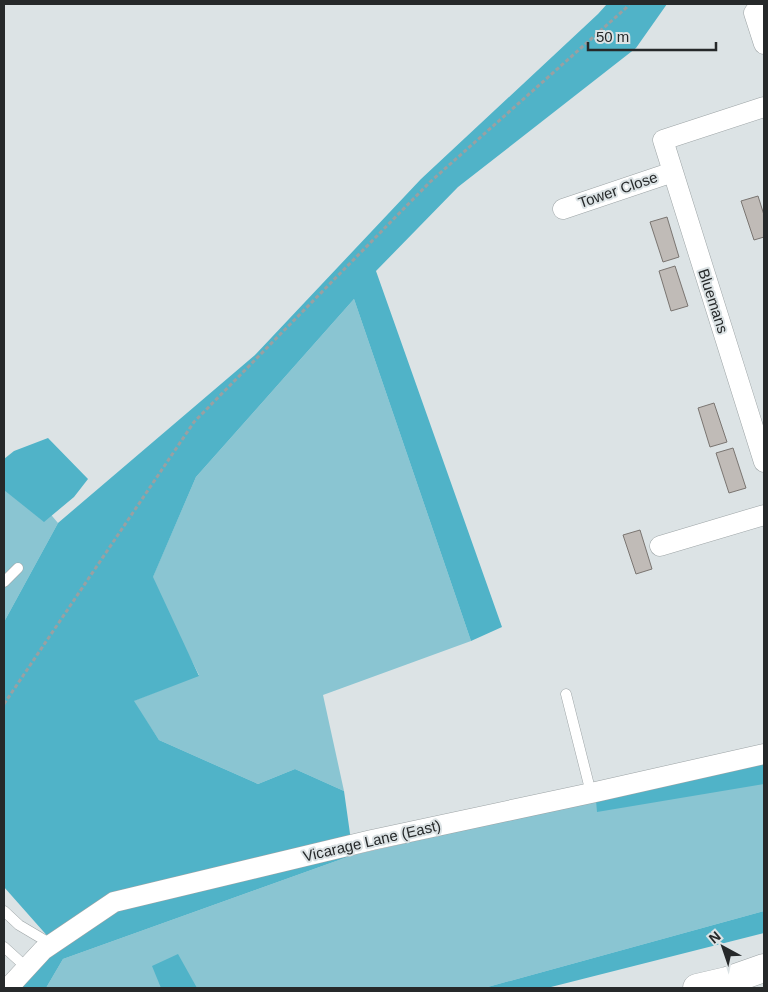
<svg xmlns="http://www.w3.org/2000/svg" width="768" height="992" viewBox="0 0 768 992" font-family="Arial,sans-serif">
<rect width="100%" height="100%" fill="#dce3e5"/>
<path fill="#8ac5d2" d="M 354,299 L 471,641 L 323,695 L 344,791 L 295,769 L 258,784 L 159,740 L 133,701 L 199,675 L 151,581 L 196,477 Z
M 4,459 L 58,523 L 4,622 Z
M 764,763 L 764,911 L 484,988 L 46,988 L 63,959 L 353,855 Z"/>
<path fill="#50b3c8" d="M 607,4 L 667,4 L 636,48 L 458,187 L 376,271 L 502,627 L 471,641 L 354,299 L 196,477 L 153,577 L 199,676 L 134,701 L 159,740 L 258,784 L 295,769 L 344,791 L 353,855 L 63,959 L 46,988 L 18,988 L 58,948 L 4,887 L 4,622 L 58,523 L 255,355 L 421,179 L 598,14 Z
M 48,438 L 88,479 L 74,497 L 44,522 L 4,490 L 4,459 L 14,451 Z
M 764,763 L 764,784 L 597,812 L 596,800 Z
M 764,911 L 764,933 L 547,988 L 484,988 Z
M 178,954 L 197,988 L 161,988 L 152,966 Z"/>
<path fill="#c0bbb7" stroke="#7a7571" d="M 758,196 L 764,215 L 764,237 L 754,240 L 741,201 Z
M 667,217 L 679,257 L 663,262 L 650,222 Z
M 675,266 L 688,306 L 671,311 L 659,271 Z
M 714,403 L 727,442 L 710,447 L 698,408 Z
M 733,448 L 746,488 L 729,493 L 716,453 Z
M 640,530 L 652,569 L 636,574 L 623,535 Z"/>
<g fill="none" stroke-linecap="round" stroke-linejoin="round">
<defs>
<path id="service" d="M 4,582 L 18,568
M 566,694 L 591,793
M 4,911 L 19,925 L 51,944
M 4,947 L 26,967"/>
<path id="minor" d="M 761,4 L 754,13 L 764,44
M 764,107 L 663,140 L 764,462
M 563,209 L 673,172
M 660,546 L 764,515
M 8,988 L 43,950 L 114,902 L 372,840 L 591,793 L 764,754"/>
<path id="trunk" d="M 697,988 L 727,981 L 764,968"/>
</defs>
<use href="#service" stroke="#9da4a6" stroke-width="11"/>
<use href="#minor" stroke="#9da4a6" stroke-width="21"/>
<use href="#trunk" stroke="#9da4a6" stroke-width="29"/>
<path stroke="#9aa0a2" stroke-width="3" stroke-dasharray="4 2.5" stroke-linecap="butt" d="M 4,704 L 194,422 L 430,182 L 626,8 L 629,4"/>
<use href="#service" stroke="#fff" stroke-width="10"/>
<use href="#minor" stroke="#fff" stroke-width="20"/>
<use href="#trunk" stroke="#fff" stroke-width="28"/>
</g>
<g text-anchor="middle" stroke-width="4" stroke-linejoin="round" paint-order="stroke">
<g font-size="15" fill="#26292a" stroke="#dce3e5">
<text transform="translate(618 190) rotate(-19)" y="5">Tower Close</text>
<text transform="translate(713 301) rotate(72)" y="5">Bluemans</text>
<text transform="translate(372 841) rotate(-13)" y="5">Vicarage Lane (East)</text>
</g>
</g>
<rect width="768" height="992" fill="none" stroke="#26292a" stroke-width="10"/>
<g transform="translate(723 947) rotate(320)" stroke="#dce3e5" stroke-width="4" paint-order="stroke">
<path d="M0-4L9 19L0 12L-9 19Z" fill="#26292a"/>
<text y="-8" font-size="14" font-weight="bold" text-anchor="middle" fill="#26292a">N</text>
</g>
<path d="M588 42v8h128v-8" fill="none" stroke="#26292a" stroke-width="2.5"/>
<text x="596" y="42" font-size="15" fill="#26292a" stroke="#dce3e5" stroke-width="4" paint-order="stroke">50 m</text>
</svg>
